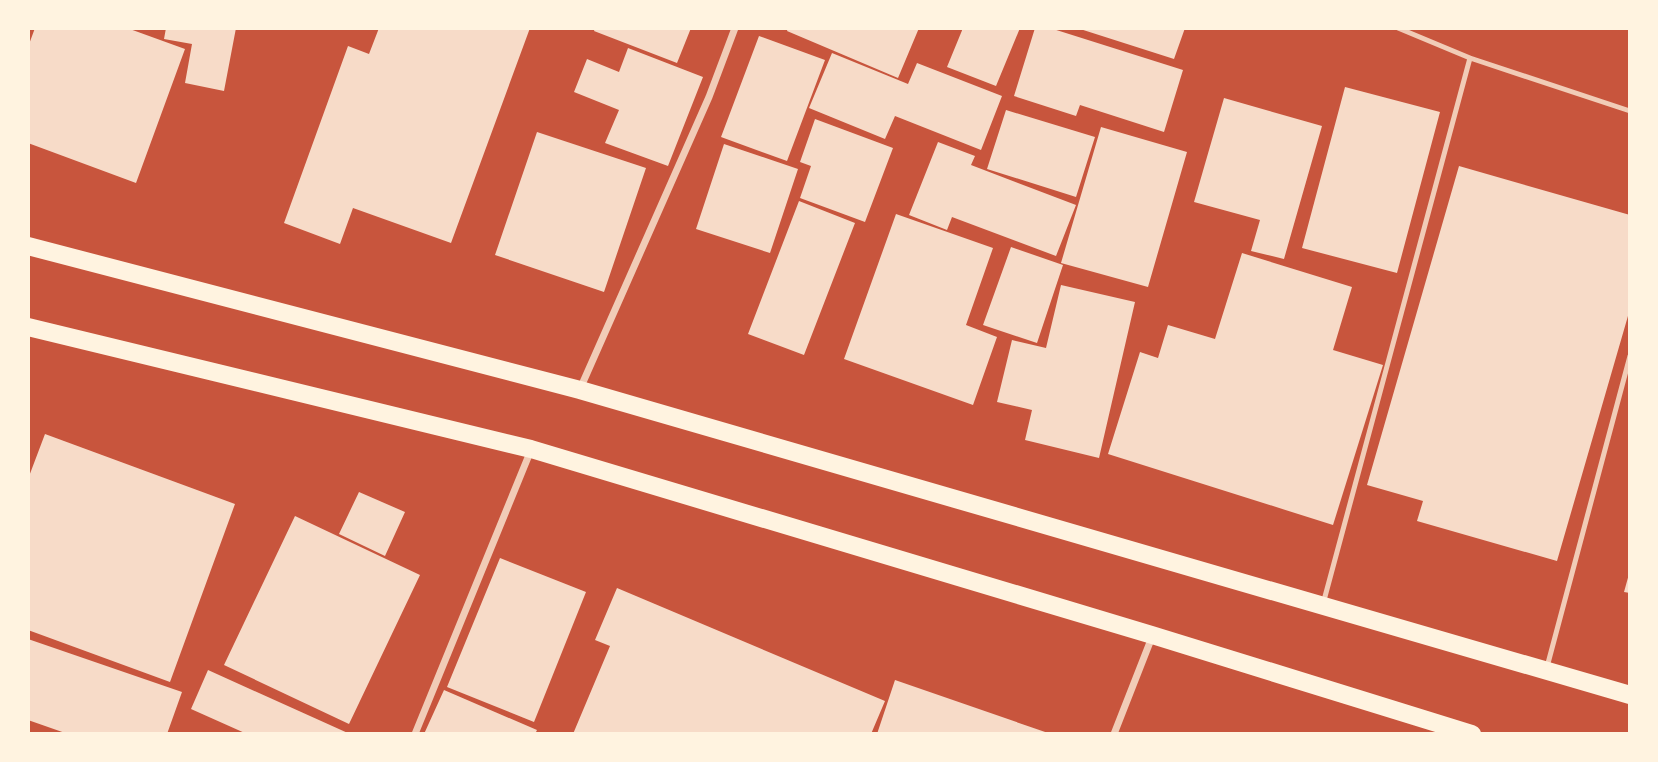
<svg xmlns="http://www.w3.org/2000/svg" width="1658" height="762" viewBox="0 0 1658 762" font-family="'PT Sans Narrow',sans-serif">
<rect width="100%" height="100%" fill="#c8553d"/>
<path fill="#f7dbc8" d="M 35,28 L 127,28 L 185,49 L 136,183 L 28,143 L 28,47 Z
M 166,28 L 236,28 L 224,91 L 185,83 L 192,44 L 164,39 Z
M 379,28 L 530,28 L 451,243 L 353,208 L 340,244 L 284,223 L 348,46 L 369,54 Z
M 595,28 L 691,28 L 677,63 L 594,31 Z
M 788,28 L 919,28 L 898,78 L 787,31 Z
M 963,28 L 1020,28 L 996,86 L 947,67 Z
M 1035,28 L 1050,28 L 1183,70 L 1164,132 L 1080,105 L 1076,116 L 1014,96 Z
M 1077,28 L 1185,28 L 1174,59 Z
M 759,36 L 825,60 L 787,161 L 721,137 Z
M 628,48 L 703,77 L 668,166 L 605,143 L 619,110 L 574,92 L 587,59 L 619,72 Z
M 832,53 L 908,84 L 917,63 L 1002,96 L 981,150 L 895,116 L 885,139 L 809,108 Z
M 1345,87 L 1440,112 L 1397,273 L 1302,248 Z
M 1224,98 L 1322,126 L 1284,259 L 1251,251 L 1260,220 L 1194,202 Z
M 1006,110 L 1095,137 L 1076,197 L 987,169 Z
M 815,119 L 893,148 L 865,222 L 800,198 L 811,166 L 800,162 Z
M 1101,127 L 1187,152 L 1148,287 L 1061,263 Z
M 537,132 L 646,168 L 604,292 L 495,255 Z
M 938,142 L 975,156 L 971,165 L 1076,205 L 1056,256 L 952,217 L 947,230 L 909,215 Z
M 724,144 L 798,169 L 770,253 L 696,229 Z
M 1459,166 L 1630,215 L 1630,309 L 1557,561 L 1417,521 L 1423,501 L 1367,485 Z
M 799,201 L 855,223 L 804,355 L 748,334 Z
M 896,214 L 993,248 L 966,325 L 997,337 L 973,405 L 844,359 Z
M 1011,247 L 1063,265 L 1037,343 L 983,325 Z
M 1242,253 L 1352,287 L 1333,350 L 1383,365 L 1333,525 L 1108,454 L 1140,352 L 1158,358 L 1168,325 L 1215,339 Z
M 1061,285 L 1135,302 L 1099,458 L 1025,440 L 1032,410 L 997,402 L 1012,340 L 1046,348 Z
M 45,434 L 235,504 L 170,682 L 28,630 L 28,479 Z
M 359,492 L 405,512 L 385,556 L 339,534 Z
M 295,516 L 420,575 L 349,724 L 224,665 Z
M 500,558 L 586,592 L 534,722 L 447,687 Z
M 1629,574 L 1630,574 L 1630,593 L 1624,592 Z
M 617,588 L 885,701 L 871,734 L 573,734 L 610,646 L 595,640 Z
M 28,639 L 182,692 L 167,734 L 68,734 L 28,720 Z
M 208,670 L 350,734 L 247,734 L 191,709 Z
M 895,680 L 1051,734 L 877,734 Z
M 444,690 L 537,730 L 535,734 L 424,734 Z"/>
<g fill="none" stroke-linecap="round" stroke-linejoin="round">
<path stroke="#f1ccb7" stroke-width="5" d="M 1398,28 L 1470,58
M 1323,604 L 1470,58 L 1630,111
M 1547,667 L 1630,356"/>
<path stroke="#f1ccb7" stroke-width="7" d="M 580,389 L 709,97 L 735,28
M 415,734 L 531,450
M 1114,734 L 1152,637"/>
<path stroke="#fff3e0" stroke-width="18" d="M 28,246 L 580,390 L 1630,695
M 28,327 L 531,449 L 1152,635 L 1472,734"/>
</g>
<rect width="1658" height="762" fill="none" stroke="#fff3e0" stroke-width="60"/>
</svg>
